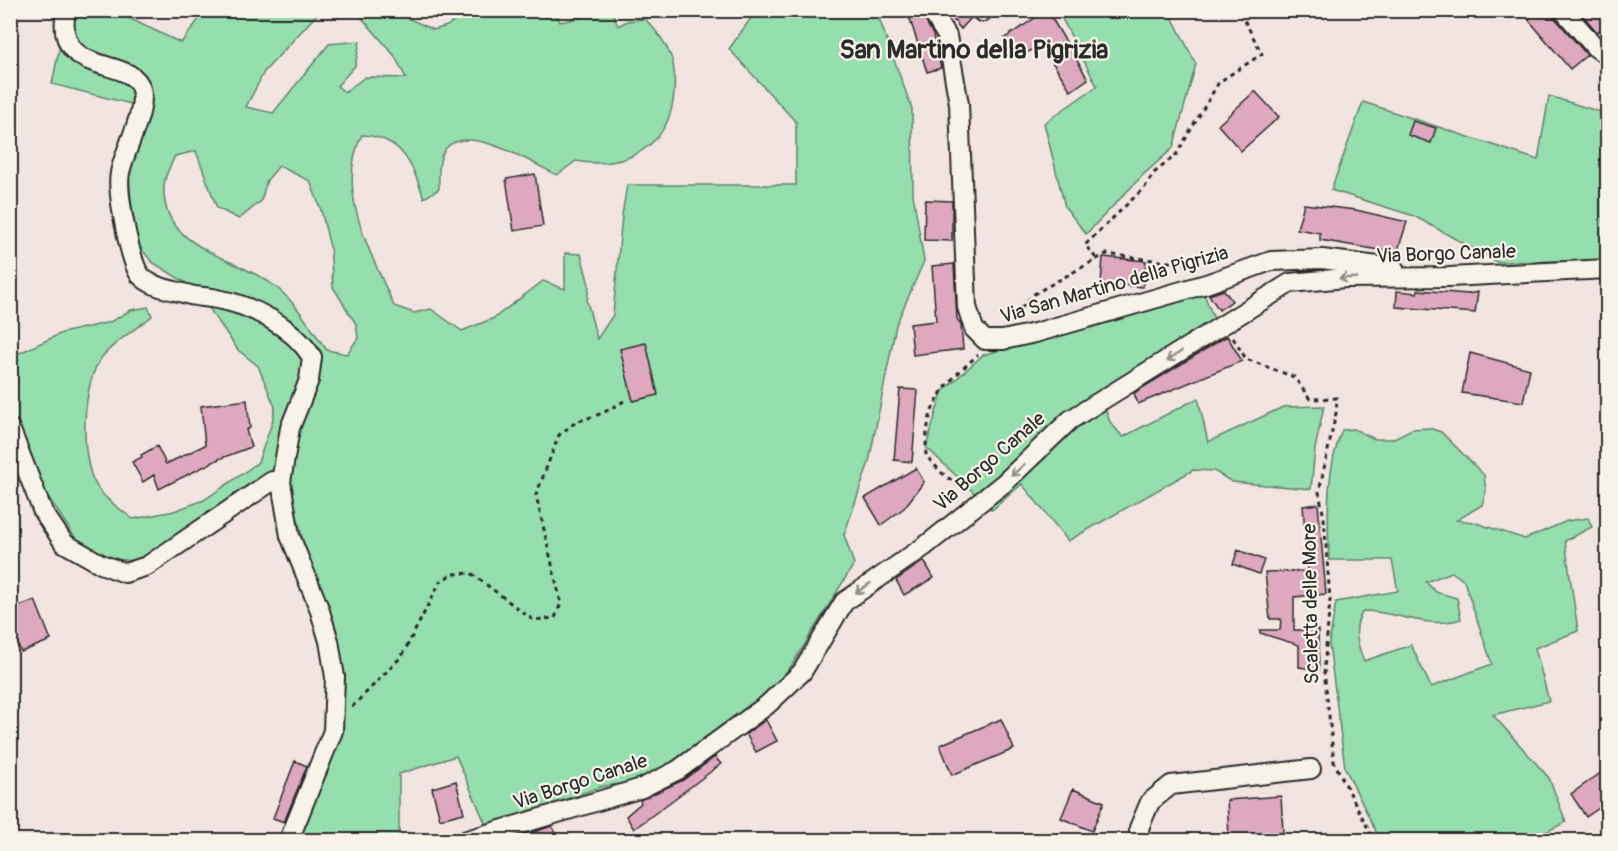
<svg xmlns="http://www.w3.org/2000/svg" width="1618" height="851" viewBox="0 0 1618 851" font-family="Pangolin,sans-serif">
<rect width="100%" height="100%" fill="#f2e4e0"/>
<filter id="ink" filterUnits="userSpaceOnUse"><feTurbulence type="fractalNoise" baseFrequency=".0167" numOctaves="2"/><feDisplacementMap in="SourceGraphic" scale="12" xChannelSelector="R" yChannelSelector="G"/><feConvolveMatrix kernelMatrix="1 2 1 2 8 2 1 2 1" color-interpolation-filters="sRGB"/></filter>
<g filter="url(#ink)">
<path fill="#95dead" stroke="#60846c" stroke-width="1.5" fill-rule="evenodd" d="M 67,11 L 114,11 L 181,43 L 205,11 L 320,11 L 264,72 L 246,107 L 273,113 L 329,44 L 360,41 L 355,66 L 337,86 L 345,92 L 365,77 L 406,78 L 394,55 L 356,11 L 392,11 L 434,30 L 447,26 L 467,11 L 556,11 L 560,22 L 579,18 L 585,11 L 612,11 L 618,26 L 627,21 L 645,19 C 654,28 664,40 669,52 C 675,63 675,80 674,93 C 670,147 625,170 576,161 L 557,175 C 534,164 469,123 446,148 C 437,159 439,176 439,189 L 424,198 C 412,164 402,137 362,135 C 334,191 372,254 394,306 L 414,313 L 431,309 L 462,331 L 494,318 L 543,281 L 565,289 L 565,253 L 581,254 L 589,285 L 587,301 L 597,339 L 613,315 L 622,215 L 627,185 L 796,185 L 796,122 L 729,49 L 756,11 L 876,10 L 912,109 L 913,194 L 924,261 L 896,325 L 869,462 L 844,535 L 854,564 L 792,665 L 758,707 L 694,754 L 643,780 L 600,787 L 487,827 L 456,756 L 399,774 L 399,840 L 300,840 L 298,836 L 336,740 L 312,579 L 288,478 L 135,561 L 87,556 L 34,475 L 11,413 L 11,357 L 62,333 L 110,322 L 131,310 L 148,307 L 152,316 C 136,329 115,341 102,357 C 82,382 79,458 96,485 C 104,499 120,509 133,519 L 174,511 L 204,500 L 245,472 L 258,462 L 272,423 L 275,407 L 258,366 L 238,350 L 196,289 L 152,262 L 131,236 L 124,163 L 135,105 L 52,84 ZM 196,151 L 217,208 L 239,219 L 261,201 L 267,180 L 279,166 L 310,181 L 321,210 L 330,247 L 333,287 L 356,324 L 358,338 L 347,354 L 327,350 C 309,327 297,302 272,284 C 233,256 160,248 164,186 C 164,176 171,165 175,156 Z
M 1058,11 L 1169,11 L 1196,64 L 1173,148 L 1143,175 L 1086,234 L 1065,207 L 1044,123 L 1097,86 Z
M 1549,96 L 1607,114 L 1607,260 L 1497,262 L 1414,216 L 1331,190 L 1363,102 L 1538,160 Z
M 1204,294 L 1216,324 L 1100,394 L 1110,422 L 1123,437 L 1198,398 L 1208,442 L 1283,407 L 1324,406 L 1315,449 L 1311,489 L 1232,482 L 1214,471 L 1193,470 L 1068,541 L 1022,484 L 992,510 L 926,447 L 942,392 L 983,355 L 1154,306 Z
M 1429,428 L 1441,432 L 1484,475 L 1486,491 L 1482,505 L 1457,520 L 1473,522 L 1525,539 L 1567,521 L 1588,518 L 1592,527 L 1565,541 L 1578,631 L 1535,648 L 1549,701 L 1493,715 L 1549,778 L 1566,822 L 1530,840 L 1380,840 L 1345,768 L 1329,644 L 1336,602 L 1398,591 L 1392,560 L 1329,560 C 1328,515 1325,472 1342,430 L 1354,429 L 1375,439 L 1392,439 L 1412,429 ZM 1452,572 L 1464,581 L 1492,664 L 1431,687 L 1411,645 L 1364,661 C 1357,644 1352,627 1363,611 C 1397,611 1426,630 1461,619 L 1457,598 L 1436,592 L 1426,582 Z"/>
<path fill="#dea8bf" stroke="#2b2b2b" stroke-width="1.5" d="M 907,10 L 920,10 L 933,35 L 941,68 L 927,72 Z
M 945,10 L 970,10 L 972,17 L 961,29 Z
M 1047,10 L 1088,79 L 1071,91 L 1041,45 L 1021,56 L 1005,38 Z
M 1538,10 L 1552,10 L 1554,17 L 1587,55 L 1570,69 L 1528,19 Z
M 1578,10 L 1608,10 L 1608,24 L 1597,32 Z
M 1255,91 L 1279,117 L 1241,151 L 1218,125 Z
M 1413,121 L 1436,128 L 1431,143 L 1408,135 Z
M 535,174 L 543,226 L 514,231 L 506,179 Z
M 925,200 L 952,201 L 952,241 L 924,240 Z
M 1304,204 L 1356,210 L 1407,222 L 1397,253 L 1320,240 L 1320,233 L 1297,229 Z
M 1103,257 L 1146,261 L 1143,287 L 1101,283 Z
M 954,264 L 957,319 L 961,324 L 963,349 L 913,355 L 910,324 L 936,321 L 932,266 Z
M 1224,290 L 1232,301 L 1219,310 L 1209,295 Z
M 1418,290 L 1468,294 L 1478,292 L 1475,313 L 1396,307 L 1397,291 L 1417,293 Z
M 1227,336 L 1242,361 L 1138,404 L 1134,393 Z
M 646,343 L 658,395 L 633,401 L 620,349 Z
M 1470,353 L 1530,369 L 1523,402 L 1462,393 Z
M 900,389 L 918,390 L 912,462 L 894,460 Z
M 247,400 L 250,428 L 246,430 L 251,447 L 219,459 L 159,489 L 154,475 L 143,482 L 132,462 L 142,457 L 141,455 L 157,446 L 166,464 L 205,445 L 201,406 Z
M 916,468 L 924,482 L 904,508 L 881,525 L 865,498 Z
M 1318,504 L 1326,594 L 1294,597 L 1294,630 L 1318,630 L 1319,670 L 1299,667 L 1299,645 L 1260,633 L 1260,630 L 1280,630 L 1281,619 L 1270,619 L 1265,572 L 1308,571 L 1303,506 Z
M 1238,550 L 1264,560 L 1259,574 L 1233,564 Z
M 924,561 L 934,578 L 904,595 L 896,580 Z
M 35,600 L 51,640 L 21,652 L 10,625 L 10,610 Z
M 1001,719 L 1014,749 L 952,775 L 940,745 Z
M 766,720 L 777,741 L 756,752 L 746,734 Z
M 715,757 L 721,764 L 634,829 L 626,816 L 641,803 L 640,800 L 683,780 Z
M 295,761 L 307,766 L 284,822 L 273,818 Z
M 1602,772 L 1608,779 L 1608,802 L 1586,817 L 1571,794 Z
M 456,781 L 464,813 L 440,819 L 432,788 Z
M 1073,789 L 1104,802 L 1092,831 L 1061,818 Z
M 1281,796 L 1283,833 L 1229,837 L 1227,800 Z
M 552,826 L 560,840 L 535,840 L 531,833 Z"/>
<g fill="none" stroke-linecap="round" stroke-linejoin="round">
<defs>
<path id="minor" d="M 66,10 C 53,80 132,54 141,89 C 147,112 124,150 120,173 C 116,190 130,262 140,275 C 151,288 175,290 190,295 C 199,297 208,297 217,299 C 252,305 293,327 312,357 L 309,380 L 290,428 L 281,482
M 931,10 L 947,36 L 959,104 L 967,307 L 974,329 L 985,340 L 1003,340 L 1035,333 L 1206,284 L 1271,261 L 1322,259 L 1394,268
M 981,10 L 982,12
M 1563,10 L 1595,47 L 1608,56
M 10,428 L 43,512 L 64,543 L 101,564 L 125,573 L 147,566 L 272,481 L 281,482 L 290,536 L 319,608 L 329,641 L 335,677 L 333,731 L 289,840
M 467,840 L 642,788 L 678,770 L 767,705 L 802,672 L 844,602 L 925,546 L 1004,483 L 1070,420 L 1290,283 L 1346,278 L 1449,277 L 1608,269
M 1140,840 L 1139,828 L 1150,802 L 1171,785 L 1311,769"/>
</defs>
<use href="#minor" stroke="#2b2b2b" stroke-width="22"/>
<path stroke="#2b2b2b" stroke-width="3" stroke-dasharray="4.5 4.5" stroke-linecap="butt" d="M 1096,258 L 1085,245 L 1145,187 L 1154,173 L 1176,155 L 1219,82 L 1262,54 L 1239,10
M 1009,321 L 1034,294 L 1106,254 L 1192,265 L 1196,270
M 1233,338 L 1246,359 L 1294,377 L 1310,399 L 1337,398 L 1336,413 L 1319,492 L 1324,518 L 1330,600 L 1324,670 L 1334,762 L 1374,840
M 966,491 L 942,473 L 926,456 C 925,405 941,387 978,355
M 352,707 L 402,656 L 440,582 L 452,574 L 471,573 L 533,620 L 555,618 L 561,603 L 536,495 L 559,435 L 576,422 L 603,413 L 624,401"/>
<use href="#minor" stroke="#f7f3e8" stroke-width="18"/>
</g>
<defs><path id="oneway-shaft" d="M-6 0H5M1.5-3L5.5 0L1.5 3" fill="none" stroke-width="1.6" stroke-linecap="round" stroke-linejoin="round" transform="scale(1.5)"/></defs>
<g stroke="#918f8a">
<use href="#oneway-shaft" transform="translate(1348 278) rotate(178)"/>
<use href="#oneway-shaft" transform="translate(1174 356) rotate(148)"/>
<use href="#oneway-shaft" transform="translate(1018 470) rotate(138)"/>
<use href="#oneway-shaft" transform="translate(863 588) rotate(146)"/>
</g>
</g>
<g text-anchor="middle" stroke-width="4.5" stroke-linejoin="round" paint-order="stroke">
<g font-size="20" fill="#2b2b2b" stroke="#f7f3e8">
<text transform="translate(1446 253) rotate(-2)" y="7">Via Borgo Canale</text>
<text transform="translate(1114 284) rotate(-16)" y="7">Via San Martino della Pigrizia</text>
<text transform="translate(989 461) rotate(-41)" y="7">Via Borgo Canale</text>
<text transform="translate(1310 604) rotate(-91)" y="7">Scaletta delle More</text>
<text transform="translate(580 781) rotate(-18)" y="7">Via Borgo Canale</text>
</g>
<g font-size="26" font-weight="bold" fill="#2b2b2b" stroke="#f7f3e8">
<text x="974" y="58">San Martino della Pigrizia</text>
</g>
</g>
<rect width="1618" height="851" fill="none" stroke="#f7f3e8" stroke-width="36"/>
<rect x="18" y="18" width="1582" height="815" fill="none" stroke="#2b2b2b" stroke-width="2" filter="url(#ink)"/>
</svg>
